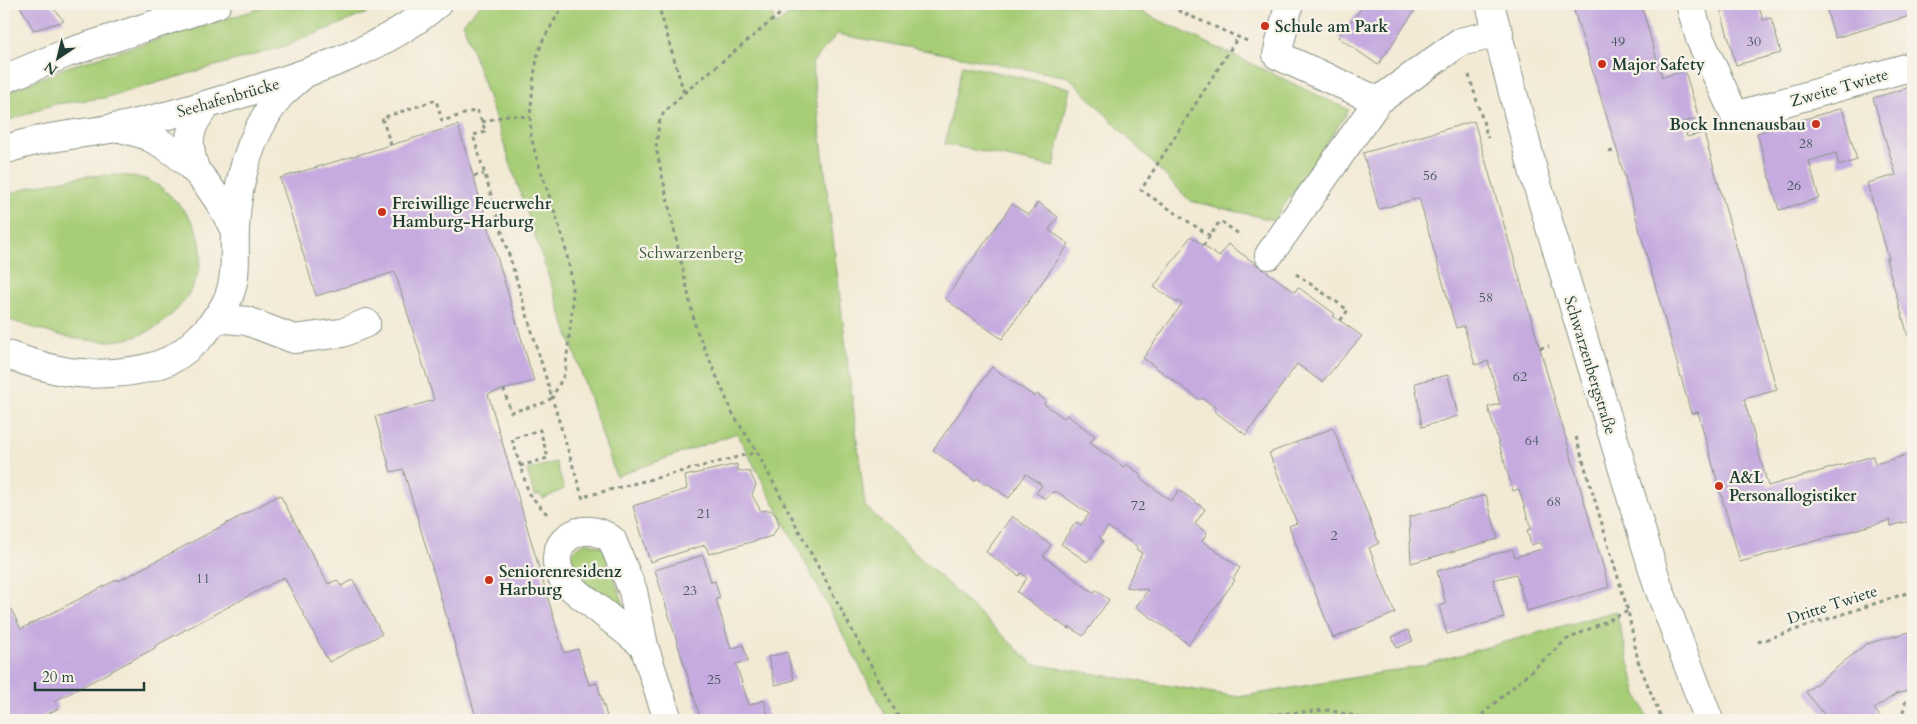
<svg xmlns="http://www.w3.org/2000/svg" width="1917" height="724" viewBox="0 0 1917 724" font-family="Cardo,serif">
<rect width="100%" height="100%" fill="#f7f3e8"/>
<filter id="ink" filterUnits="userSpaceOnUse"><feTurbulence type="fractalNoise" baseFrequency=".02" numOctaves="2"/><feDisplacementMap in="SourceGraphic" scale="10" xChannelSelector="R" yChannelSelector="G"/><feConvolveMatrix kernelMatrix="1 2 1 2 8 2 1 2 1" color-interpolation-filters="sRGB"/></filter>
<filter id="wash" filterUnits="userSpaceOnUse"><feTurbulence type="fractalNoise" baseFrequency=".0096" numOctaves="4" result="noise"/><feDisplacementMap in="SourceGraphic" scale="20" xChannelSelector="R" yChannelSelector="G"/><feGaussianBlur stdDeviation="1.12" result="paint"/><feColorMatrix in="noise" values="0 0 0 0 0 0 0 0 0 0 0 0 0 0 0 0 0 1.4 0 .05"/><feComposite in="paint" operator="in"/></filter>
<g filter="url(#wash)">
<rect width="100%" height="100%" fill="#f3ead5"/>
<path fill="#a8cd77" stroke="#648556" d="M 275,4 L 384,4 L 372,11 L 285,46 L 104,98 L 55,104 L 4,122 L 4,94 L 67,67 Z
M 481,4 L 773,4 L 774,26 L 790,14 L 802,16 L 875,4 L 1125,4 L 1349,110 L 1274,220 L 1190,201 L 1069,77 L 837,34 L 812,63 L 865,506 L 1033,664 L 1239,697 L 1416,667 L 1616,611 L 1637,694 L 1649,720 L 888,720 L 737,433 L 616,476 L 463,23 Z
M 962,65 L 1070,88 L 1054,167 L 945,144 Z
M 85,176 C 104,176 127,173 145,179 C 159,184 172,196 181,207 C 188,215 194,223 197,232 C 213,273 178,321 140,335 C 97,351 45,332 4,318 L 4,196 L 33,186 Z
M 556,462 L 564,489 L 543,499 L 541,495 L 534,495 L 527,470 Z
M 586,542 L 603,547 L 625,607 L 624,612 L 586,587 L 570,566 C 571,552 574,549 586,542 Z"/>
<g id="blocks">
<path fill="#c5abdf" d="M 19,4 L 50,4 L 64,21 L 34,30 Z
M 1365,4 L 1419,4 L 1378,65 L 1338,37 Z
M 1572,4 L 1641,4 L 1662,77 L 1685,71 L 1699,118 L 1683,122 L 1687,137 L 1704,133 L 1777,390 L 1744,399 L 1768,486 L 1873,456 L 1875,464 L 1913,453 L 1913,520 L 1891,526 L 1890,520 L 1740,562 L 1698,412 L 1691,413 L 1617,150 Z
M 1719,4 L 1758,4 L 1763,20 L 1771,18 L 1781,53 L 1736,65 Z
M 1825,4 L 1911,4 L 1913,15 L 1835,38 Z
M 1913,86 L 1913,335 L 1908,336 L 1886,259 L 1889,259 L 1867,183 L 1896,175 L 1873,98 Z
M 1842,108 L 1857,160 L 1839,166 L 1836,153 L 1809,161 L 1819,198 L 1779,210 L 1757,133 Z
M 1474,121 L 1609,587 L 1527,611 L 1516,574 L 1493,580 L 1504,618 L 1447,634 L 1439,606 L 1446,604 L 1437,571 L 1512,549 L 1515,557 L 1542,549 L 1540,542 L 1531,545 L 1527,530 L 1531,529 L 1519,489 L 1513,491 L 1488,407 L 1500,404 L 1488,361 L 1475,365 L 1464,326 L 1456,328 L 1419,198 L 1379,209 L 1363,153 Z
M 458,125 L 534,381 L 488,394 L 564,653 L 578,649 L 589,685 L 597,683 L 608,720 L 477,720 L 403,469 L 391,472 L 375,417 L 434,400 L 395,272 L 316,296 L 280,178 Z
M 1038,202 L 1058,217 L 1049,230 L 1069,244 L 1002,339 L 945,299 L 1012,204 L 1029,215 Z
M 1191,236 L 1219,257 L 1228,244 L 1295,292 L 1298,287 L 1335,314 L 1333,316 L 1362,336 L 1322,382 L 1297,364 L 1246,435 L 1214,411 L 1216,408 L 1202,398 L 1200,400 L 1143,358 L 1182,304 L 1178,301 L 1177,303 L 1154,287 Z
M 992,367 L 1035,397 L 1037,394 L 1046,401 L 1044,404 L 1064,418 L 1067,415 L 1095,436 L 1090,443 L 1124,467 L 1126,464 L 1142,475 L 1140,478 L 1171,501 L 1179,490 L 1205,509 L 1195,524 L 1207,533 L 1202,541 L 1240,568 L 1233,579 L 1235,580 L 1189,644 L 1136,607 L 1148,590 L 1126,587 L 1142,553 L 1136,549 L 1138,547 L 1108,527 L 1100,538 L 1103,541 L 1087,562 L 1061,544 L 1076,522 L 1081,525 L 1089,514 L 1056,491 L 1054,493 L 1052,492 L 1046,499 L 1036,493 L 1042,485 L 1026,474 L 1009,498 L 987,483 L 986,485 L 977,478 L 975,481 L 933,450 Z
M 1448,375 L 1458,416 L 1422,427 L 1415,383 Z
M 1333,428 L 1379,543 L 1369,548 L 1395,613 L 1333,638 L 1289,526 L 1297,523 L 1269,453 Z
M 737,464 L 737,470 L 750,472 L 756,485 L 752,495 L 761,511 L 770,510 L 776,515 L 779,525 L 772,536 L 709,554 L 705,545 L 650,562 L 633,506 L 687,489 L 685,476 Z
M 280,495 L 328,584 L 337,580 L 341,586 L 353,580 L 382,634 L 329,662 L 284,577 L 155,646 L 155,648 L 55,701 L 59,708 L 36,720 L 4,720 L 4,613 L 11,609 L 21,629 L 118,579 L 119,581 Z
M 1486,495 L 1498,539 L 1411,563 L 1409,517 Z
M 1012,516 L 1051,545 L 1043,556 L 1094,593 L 1096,590 L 1109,600 L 1083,636 L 1070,627 L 1068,629 L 1017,592 L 1027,578 L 1021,573 L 1019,576 L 986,552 Z
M 703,555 L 711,582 L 715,581 L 720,598 L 716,599 L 731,649 L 743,645 L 748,661 L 736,664 L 749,705 L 764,700 L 769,719 L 764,720 L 701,720 L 655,570 Z
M 1408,630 L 1413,641 L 1397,648 L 1392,637 Z
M 1913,631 L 1913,689 L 1896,694 L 1874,709 L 1883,720 L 1829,720 L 1806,692 L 1866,644 Z
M 787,652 L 794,680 L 775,685 L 768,657 Z"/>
</g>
</g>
<g filter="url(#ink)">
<use href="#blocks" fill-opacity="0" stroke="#899484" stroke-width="1"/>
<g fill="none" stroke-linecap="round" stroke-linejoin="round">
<defs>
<path id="minor" d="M 1289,4 L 1277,55 L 1378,101 L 1460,42 L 1499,33
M 1490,4 L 1534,174 L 1658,586 L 1709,720
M 1690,4 L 1700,39 L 1735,116 L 1913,66
M 4,79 L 67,53 L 217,4
M 1269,255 L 1378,101
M 216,318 L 247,321 L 294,339 L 342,333 L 366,323
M 644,646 C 625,631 606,615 587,600 C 579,593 567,586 562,577 C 543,545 581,515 612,540 L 633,591 L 644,646 L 668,720"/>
<path id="major" d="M 117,127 C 126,130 137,132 147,136 C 190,156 215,189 235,231
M 4,150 C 40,137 77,135 115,128 C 163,118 210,104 257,89 C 320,69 385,48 437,4
M 195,169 C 186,142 188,126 207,105
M 4,354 C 22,360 40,366 58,370 C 89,377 146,374 174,358 C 184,352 192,345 200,337 C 213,324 226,308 231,290 C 237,271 234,249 235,229 C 237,183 249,136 278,98 C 285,90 295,82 303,75"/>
</defs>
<use href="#minor" stroke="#899484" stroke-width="30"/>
<use href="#major" stroke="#899484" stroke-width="30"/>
<path stroke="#899484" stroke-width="3" stroke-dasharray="4 4" stroke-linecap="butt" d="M 564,4 L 543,40 L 538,54 L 534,75 L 530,117 L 531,136 L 536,156 L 564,241 L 571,275 L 573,302 L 565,373 L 552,398 L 583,499
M 658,4 L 684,93
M 792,4 L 684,93 L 663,114 L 659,123 L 656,148 L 696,329 L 733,414 L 757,452 L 900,720
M 1163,4 L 1247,41
M 1449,4 L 1451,11
M 1469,75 L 1488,138
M 482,122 L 508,115 L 530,117
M 1686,132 L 1704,126
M 391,145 L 382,118 L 436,100 L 442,121 L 477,110 L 486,132 L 473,135 L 552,398 L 541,404 L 511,412 L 504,390
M 1609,152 L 1617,150
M 474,176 L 484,174
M 1210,236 L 1141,190 L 1238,37
M 1203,246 L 1220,221 L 1242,236
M 1296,274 L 1348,310 L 1340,321
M 1540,348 L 1549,346
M 1576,437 L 1628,611 L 1638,661 L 1662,720
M 520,466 L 548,458 L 540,430 L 512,439 L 529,494 L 547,514
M 586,496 L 757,452
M 1758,642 L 1913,591
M 1198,720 L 1328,710 L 1351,715 L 1366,720
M 1476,720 L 1566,640 L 1628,611
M 1901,720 L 1906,699 L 1913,697"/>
<use href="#minor" stroke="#fff" stroke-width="28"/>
<use href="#major" stroke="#fff" stroke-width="28"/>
</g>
</g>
<g fill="#c8321e" stroke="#f7f3e8" stroke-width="2">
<circle cx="1265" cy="26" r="5"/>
<circle cx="1602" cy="64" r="5"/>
<circle cx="1816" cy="124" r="5"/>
<circle cx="382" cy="212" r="5"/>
<circle cx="1719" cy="486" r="5"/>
<circle cx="489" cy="580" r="5"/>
</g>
<g text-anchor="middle" stroke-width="4.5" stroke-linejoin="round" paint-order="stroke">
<g font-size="14" fill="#48585f">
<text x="1618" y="46">49</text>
<text x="1754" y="46">30</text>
<text x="1806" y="148">28</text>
<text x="1430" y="180">56</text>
<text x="1794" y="190">26</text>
<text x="1486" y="302">58</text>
<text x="1520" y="381">62</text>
<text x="1532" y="445">64</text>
<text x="1554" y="506">68</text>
<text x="1138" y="510">72</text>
<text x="704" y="518">21</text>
<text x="1334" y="540">2</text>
<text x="203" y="583">11</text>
<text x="690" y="595">23</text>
<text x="714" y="684">25</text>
</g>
<g font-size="16" font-weight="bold" fill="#1f3d34" stroke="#f7f3e8" text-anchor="start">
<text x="1275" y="32">Schule am Park</text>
<text x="1612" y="70">Major Safety</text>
<text x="1806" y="130" text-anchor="end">Bock Innenausbau</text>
<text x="392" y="209">Freiwillige Feuerwehr<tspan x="392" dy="18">Hamburg-Harburg</tspan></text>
<text x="1729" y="483">A&amp;L<tspan x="1729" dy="18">Personallogistiker</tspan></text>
<text x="499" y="577">Seniorenresidenz<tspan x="499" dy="18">Harburg</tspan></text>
</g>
<g font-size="16" fill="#1f3d34" stroke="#f7f3e8">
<text transform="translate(1839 87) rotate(-16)" y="6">Zweite Twiete</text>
<text transform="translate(228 97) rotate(-16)" y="6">Seehafenbrücke</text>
<text transform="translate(1591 365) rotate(73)" y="6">Schwarzenbergstraße</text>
<text transform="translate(1832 604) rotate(-18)" y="6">Dritte Twiete</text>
</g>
<g font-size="16" fill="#3a5a41" stroke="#f7f3e8">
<text x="691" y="258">Schwarzenberg</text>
</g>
</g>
<rect width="1917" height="724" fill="none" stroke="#f7f3e8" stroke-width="20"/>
<g transform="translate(58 58) rotate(215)" stroke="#f7f3e8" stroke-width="4" paint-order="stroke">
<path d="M0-4L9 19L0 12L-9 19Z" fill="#1f3d34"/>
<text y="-8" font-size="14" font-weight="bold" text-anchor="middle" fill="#1f3d34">N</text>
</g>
<path d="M35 682v8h109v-8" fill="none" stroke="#1f3d34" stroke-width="2.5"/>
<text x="42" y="682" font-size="15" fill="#1f3d34" stroke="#f7f3e8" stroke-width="4" paint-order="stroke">20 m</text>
</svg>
